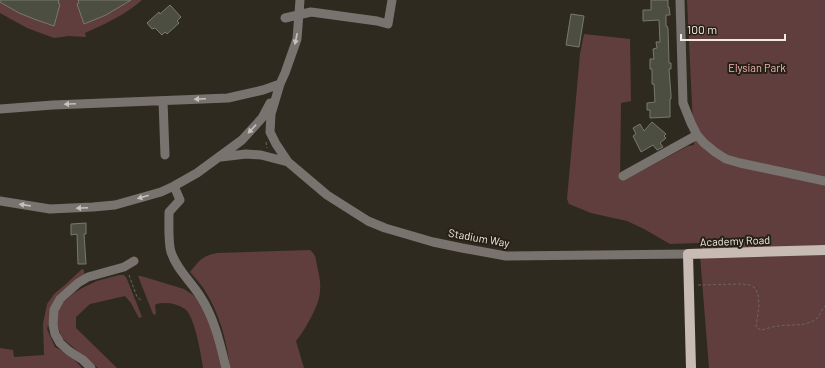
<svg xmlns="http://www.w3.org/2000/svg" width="825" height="368" viewBox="0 0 825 368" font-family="Barlow,sans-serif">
<rect width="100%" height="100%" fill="#2f2a1f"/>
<path fill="#603e3e" d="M 0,0 L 142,0 C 125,15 105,24 85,33 L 86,37 L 69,36 L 54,38 L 27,28 L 0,13 Z
M 687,0 L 825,0 L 825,368 L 709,368 L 699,243 L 670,244 L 644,229 L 627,221 L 591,213 L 569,204 L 567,199 L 580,54 L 584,34 L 630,39 L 631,101 L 621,103 L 620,180 L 632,176 L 688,146 L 694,145 Z
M 310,250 C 316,255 316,259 317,266 C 319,274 321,283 320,291 C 320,304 305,330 296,341 L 304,368 L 230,368 C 227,341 219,312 204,289 C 200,283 195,278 190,272 C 200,260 202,256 217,253 Z
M 82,269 L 84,270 L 84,275 L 54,303 L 47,329 L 55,347 L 69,354 L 82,368 L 0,368 L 0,348 L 13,350 L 14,357 L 44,355 L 43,324 L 47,304 L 54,294 L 66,284 Z
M 119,275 L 124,275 L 127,279 L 142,317 L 139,318 L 131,303 L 125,296 L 90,304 L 76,317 L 76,328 L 117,368 L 98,368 L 62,338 L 55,319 L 60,305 L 74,293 L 84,287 L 97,281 Z
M 138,276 L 141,276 L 184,289 L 193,295 L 202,305 L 210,324 L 222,368 L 203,368 C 201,355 195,317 185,309 C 176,303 166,302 156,304 L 155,306 L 156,313 L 155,315 L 153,314 Z"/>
<path fill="#4d4e42" stroke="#787a6d" d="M 0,0 L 59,0 L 58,3 L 60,4 L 54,26 L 34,19 L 19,13 L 0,2 Z
M 78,0 L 131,0 L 106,15 L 84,24 L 77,4 L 79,3 Z
M 651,0 L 668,0 L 668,7 L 669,7 L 670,15 L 666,15 L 666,26 L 667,26 L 668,29 L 669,63 L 671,63 L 671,69 L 669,69 L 671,95 L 671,99 L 670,99 L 670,117 L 650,118 L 650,110 L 647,110 L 647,103 L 655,102 L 654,84 L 652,84 L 652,69 L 650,69 L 650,59 L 654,59 L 653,49 L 657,48 L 656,42 L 660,42 L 659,20 L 643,21 L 643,10 L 651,10 Z
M 170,5 L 181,17 L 177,21 L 179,23 L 167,34 L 165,32 L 162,35 L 155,28 L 152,29 L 147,23 L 159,12 L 160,14 Z
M 571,14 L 584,16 L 579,47 L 566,45 Z
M 652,122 L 666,134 L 664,136 L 666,138 L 660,143 L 663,147 L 657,150 L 653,145 L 641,152 L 633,136 L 636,134 L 633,128 L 640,124 L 644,131 Z
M 86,223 L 86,234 L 84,234 L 86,264 L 78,264 L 77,234 L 71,235 L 71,224 Z"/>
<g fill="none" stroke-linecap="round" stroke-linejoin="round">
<path stroke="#6b665c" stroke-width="1" stroke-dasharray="3 2" stroke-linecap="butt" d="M 266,142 L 267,148
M 129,275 L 137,297 L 141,300
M 698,285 L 741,284 L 750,285 L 755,288 L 758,294 L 759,306 L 756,327 L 761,330 C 767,329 773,326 779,326 C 791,324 806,327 816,319 C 820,316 821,310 825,306"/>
<path stroke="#78736f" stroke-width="9" d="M 680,0 L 683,103 L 691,123 L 697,135 L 704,143 L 715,152 L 726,159 L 740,163 L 825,181
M 285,18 L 311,12 L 377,21 L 388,24 L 392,0
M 280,84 L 271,114 L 270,132 L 276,144 L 288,162 L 327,195 L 368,221 L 385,228 L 433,242 L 462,248 L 506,256 L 688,254
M 163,101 L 165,155
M 0,109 L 53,105 L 228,98 L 263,90 L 280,84 L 285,73 L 297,39 L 300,0
M 221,157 L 246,154 L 261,155 L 288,162
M 623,176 L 697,135
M 174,186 L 180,200 L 169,212 C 169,223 168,242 171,252 C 177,270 190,280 200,296 C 214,317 220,343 226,368
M 0,201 L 50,209 L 93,207 L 115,205 L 161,192 L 174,186 L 197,173 L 242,140 L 262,118 L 270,103
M 91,368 L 83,360 L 69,351 L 60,343 L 55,334 L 53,325 L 54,310 L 60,299 L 78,283 L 88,277 L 124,267 L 134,261"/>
<path stroke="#c7bbb4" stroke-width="10" d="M 691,368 L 688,254 L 825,250"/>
</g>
<defs><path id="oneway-solid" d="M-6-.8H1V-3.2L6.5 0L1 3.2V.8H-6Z"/></defs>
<g fill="#c5c1bb">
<use href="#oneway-solid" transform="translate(296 39) rotate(102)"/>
<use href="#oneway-solid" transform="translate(200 99) rotate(178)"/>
<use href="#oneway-solid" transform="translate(70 104) rotate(178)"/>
<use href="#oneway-solid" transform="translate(252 129) rotate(133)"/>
<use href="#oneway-solid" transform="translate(143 197) rotate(164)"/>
<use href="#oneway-solid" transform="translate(25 205) rotate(-171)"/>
<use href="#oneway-solid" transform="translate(82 208) rotate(177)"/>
</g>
<g text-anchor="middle" stroke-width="4" stroke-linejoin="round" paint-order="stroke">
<g font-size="11" fill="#f5b6b5" stroke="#262016">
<text x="757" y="72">Elysian Park</text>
</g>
<g font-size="11" fill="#efebe4" stroke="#262016">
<text transform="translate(479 238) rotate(10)" y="4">Stadium Way</text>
<text transform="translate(735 241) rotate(-2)" y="4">Academy Road</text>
</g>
</g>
<path d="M681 34v6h104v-6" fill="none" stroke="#efebe4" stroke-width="2"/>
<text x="687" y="34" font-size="12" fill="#efebe4" stroke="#262016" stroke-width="3" paint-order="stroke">100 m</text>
</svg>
